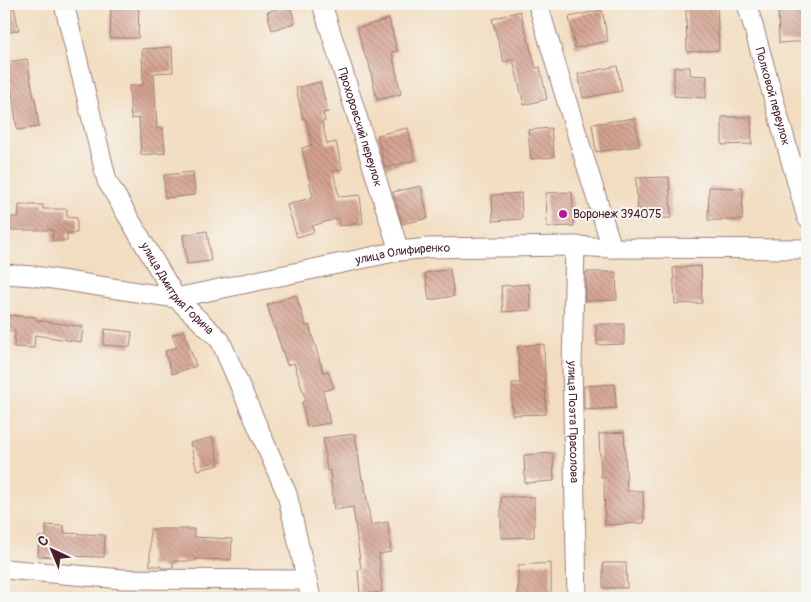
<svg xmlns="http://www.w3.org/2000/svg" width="811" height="602" viewBox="0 0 811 602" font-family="Pangolin,sans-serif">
<defs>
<pattern id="building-back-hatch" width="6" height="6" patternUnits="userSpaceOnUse" patternTransform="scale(1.25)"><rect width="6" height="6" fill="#d4a290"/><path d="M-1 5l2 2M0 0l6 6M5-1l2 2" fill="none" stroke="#ae8376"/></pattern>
</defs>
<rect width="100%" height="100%" fill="#f6f6f2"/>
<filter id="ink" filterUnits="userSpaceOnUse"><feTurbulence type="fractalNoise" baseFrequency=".02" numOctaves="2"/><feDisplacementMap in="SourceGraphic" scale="10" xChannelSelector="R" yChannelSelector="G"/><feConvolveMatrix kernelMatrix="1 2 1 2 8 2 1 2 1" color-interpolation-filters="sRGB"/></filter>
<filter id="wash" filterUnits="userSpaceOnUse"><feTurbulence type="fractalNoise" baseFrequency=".0096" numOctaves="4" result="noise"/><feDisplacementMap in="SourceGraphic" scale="20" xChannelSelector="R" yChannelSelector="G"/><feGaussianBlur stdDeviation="1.12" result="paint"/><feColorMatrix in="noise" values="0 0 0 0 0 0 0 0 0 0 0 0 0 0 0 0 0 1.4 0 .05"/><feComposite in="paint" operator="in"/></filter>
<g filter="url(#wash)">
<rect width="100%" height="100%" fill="#f2ddc0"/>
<g id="blocks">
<path fill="url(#building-back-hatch)" d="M 111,4 L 139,4 L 138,38 L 110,38 Z
M 717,4 L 719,50 L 687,52 L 686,5 Z
M 290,5 L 295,23 L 272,30 L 267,12 Z
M 14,7 L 19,30 L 4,34 L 4,9 Z
M 807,7 L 807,41 L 779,43 L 778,8 Z
M 602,10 L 608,41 L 575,48 L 569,17 Z
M 520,11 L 536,68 L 540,67 L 547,99 L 524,105 L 513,59 L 504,62 L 492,19 Z
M 389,19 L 397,51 L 392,52 L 401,94 L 377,100 L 368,59 L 366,59 L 357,28 Z
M 172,47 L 173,72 L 154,73 L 157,129 L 163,128 L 165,153 L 141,155 L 139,118 L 131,119 L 129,86 L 143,85 L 142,49 Z
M 27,59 L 34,98 L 35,98 L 39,127 L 17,130 L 13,98 L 7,62 Z
M 617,66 L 622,91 L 583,98 L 578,74 Z
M 674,67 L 690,67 L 690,75 L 707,76 L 706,98 L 674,96 Z
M 320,82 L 328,112 L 323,113 L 325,121 L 322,122 L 327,144 L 336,142 L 342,169 L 333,171 L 339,197 L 360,195 L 363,223 L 339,226 L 338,218 L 312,226 L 314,232 L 297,237 L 287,205 L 313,197 L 302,148 L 312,145 L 306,119 L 303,119 L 296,88 Z
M 722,117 L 751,117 L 752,144 L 722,145 Z
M 635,118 L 639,146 L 596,152 L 592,124 Z
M 408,128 L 415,160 L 385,168 L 377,135 Z
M 551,128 L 554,157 L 531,159 L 528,130 Z
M 193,172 L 195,195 L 165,198 L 164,175 Z
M 669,177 L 671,218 L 638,219 L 636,178 Z
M 421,186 L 428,218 L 402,224 L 393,192 Z
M 709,187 L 743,188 L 742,220 L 708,220 Z
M 572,192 L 574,226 L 547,227 L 546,193 Z
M 521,193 L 522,219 L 493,221 L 492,195 Z
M 19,205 L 43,205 L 43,209 L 67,209 L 67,217 L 77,218 L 77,233 L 67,233 L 67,241 L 52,241 L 53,230 L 4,230 L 4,217 L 19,217 Z
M 207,231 L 211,261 L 187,264 L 183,235 Z
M 701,266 L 702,303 L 675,304 L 673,268 Z
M 450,269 L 454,296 L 429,300 L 425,273 Z
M 586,272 L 616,272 L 617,300 L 585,301 Z
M 529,284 L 531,310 L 503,312 L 501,286 Z
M 296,295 L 306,326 L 309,325 L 323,372 L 328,371 L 334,388 L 323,391 L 330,423 L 307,427 L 302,402 L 306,401 L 294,363 L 287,365 L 267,305 Z
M 4,315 L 36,317 L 36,320 L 83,327 L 81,342 L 35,335 L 34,348 L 14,347 L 15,331 L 4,331 Z
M 596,324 L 624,324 L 624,344 L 597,345 Z
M 105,329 L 132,332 L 130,347 L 103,345 Z
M 184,331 L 196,366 L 172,374 L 165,351 L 177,347 L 172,335 Z
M 544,344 L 546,414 L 512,415 L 512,383 L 520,383 L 518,346 Z
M 615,384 L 616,408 L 584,410 L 584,386 Z
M 624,432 L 627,491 L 643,491 L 644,523 L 605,525 L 604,477 L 601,477 L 599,434 Z
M 355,434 L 362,480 L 364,480 L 371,525 L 388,522 L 391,552 L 379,554 L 382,592 L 360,594 L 358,570 L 361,569 L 353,507 L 334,510 L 330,470 L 327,471 L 323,438 Z
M 213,437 L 219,465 L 197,470 L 190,443 Z
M 553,453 L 554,481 L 525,483 L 524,455 Z
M 501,497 L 534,497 L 534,537 L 501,538 Z
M 46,525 L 64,526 L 64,533 L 105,535 L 104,557 L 63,556 L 63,557 L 38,556 L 39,537 L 46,537 Z
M 150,529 L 194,529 L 194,537 L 232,539 L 231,560 L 195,559 L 195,561 L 173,561 L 173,568 L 161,568 L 161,566 L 150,566 Z
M 551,563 L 551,598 L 518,598 L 518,565 Z
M 603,563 L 626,563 L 627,588 L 603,588 Z"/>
</g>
</g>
<g filter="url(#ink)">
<use href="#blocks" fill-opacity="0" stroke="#9e7e76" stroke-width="1"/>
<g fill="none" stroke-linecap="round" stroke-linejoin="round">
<defs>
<g id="minor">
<path id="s1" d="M 64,4 L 107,181 L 176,298 L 220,340 L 287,494 L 311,598"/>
<path id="s2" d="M 322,4 L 399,251"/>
<path d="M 538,4 L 563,89 L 612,248"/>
<path id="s3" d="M 747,4 L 807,218"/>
<path id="s4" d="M 575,246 L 572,366 L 577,598"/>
<path id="s5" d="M 4,274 L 34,276 L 176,298 L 399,251 L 429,248 L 575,246 L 612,248 L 807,249"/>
<path d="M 4,569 L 123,579 L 307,580"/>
</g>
</defs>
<use href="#minor" stroke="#9e7e76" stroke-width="21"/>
<use href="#minor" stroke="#fff" stroke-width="19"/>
</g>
</g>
<circle fill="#b5179e" stroke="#f6f6f2" stroke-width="2" cx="563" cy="214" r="5"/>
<g text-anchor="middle" stroke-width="4" stroke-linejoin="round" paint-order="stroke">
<g font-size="12" fill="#4a1f2b" stroke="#f6f6f2">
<text dy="4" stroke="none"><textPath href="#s3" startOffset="96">Полковой переулок</textPath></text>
<text dy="4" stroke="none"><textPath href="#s2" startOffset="129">Прохоровский переулок</textPath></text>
<text dy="4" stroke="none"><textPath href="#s5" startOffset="405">улица Олифиренко</textPath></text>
<text dy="4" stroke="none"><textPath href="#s1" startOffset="311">улица Дмитрия Горина</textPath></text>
<text dy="4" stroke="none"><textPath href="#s4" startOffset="176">улица Поэта Прасолова</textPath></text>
</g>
<g font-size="12" fill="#4a1f2b" stroke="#f6f6f2" text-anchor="start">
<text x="573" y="218">Воронеж 394075</text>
</g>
</g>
<rect width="811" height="602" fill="none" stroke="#f6f6f2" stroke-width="20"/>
<g transform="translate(52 550) rotate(316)" stroke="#f6f6f2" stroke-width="4" paint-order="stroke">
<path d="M0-4L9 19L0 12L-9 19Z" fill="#4a1f2b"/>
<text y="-8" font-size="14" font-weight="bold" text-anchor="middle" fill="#4a1f2b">С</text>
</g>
</svg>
